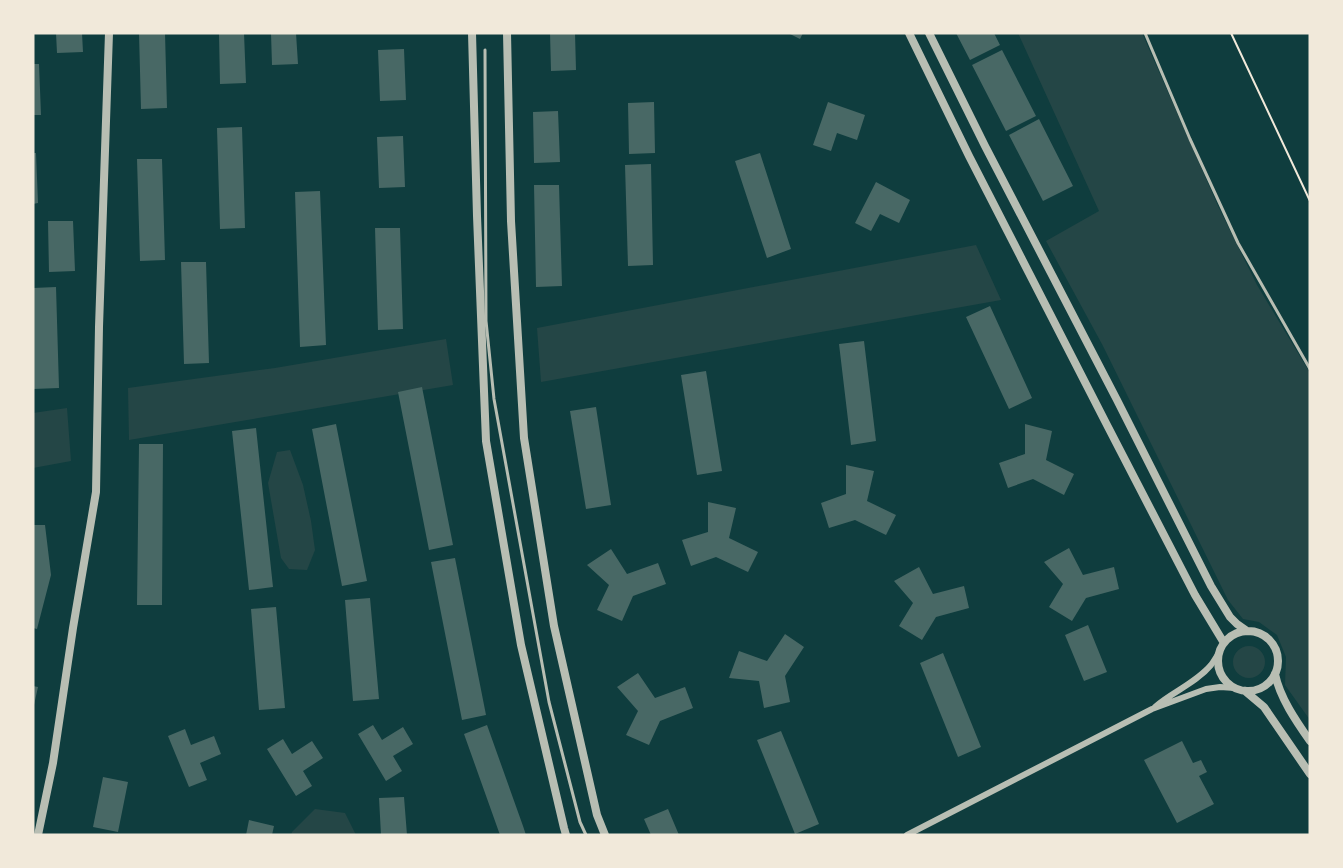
<svg xmlns="http://www.w3.org/2000/svg" width="1343" height="868" viewBox="0 0 1343 868" font-family="Montserrat,sans-serif">
<rect width="100%" height="100%" fill="#0f3d3e"/>
<path fill="#244646" d="M 1018,33 L 1142,33 L 1218,206 L 1257,285 L 1310,373 L 1310,720 L 1285,685 L 1286,657 L 1277,635 L 1259,622 L 1243,619 L 1228,600 L 1103,346 L 1046,241 L 1099,211 Z
M 976,245 L 1001,300 L 541,382 L 537,328 Z
M 446,339 L 453,385 L 129,440 L 128,388 L 275,368 Z
M 67,408 L 71,461 L 33,468 L 33,413 Z
M 290,450 L 303,485 L 311,521 L 315,550 L 307,570 L 289,569 L 281,558 L 268,483 L 277,452 Z
M1233 662a16 16 0 1 1 32 0a16 16 0 1 1-32 0Z
M 315,809 L 345,813 L 356,835 L 291,835 L 292,832 Z"/>
<path fill="#486865" d="M 56,33 L 82,33 L 83,52 L 57,53 Z
M 139,33 L 165,33 L 167,108 L 141,109 Z
M 219,33 L 244,33 L 246,83 L 220,84 Z
M 271,33 L 296,33 L 298,64 L 272,65 Z
M 550,33 L 575,33 L 576,70 L 551,71 Z
M 788,33 L 803,33 L 800,39 Z
M 956,33 L 994,33 L 1000,45 L 970,60 Z
M 404,49 L 406,100 L 380,101 L 378,50 Z
M 1002,50 L 1036,116 L 1006,131 L 972,65 Z
M 33,64 L 39,64 L 41,115 L 33,115 Z
M 654,102 L 655,153 L 629,154 L 628,103 Z
M 828,102 L 865,115 L 857,140 L 837,133 L 831,151 L 813,145 Z
M 558,111 L 560,162 L 534,163 L 533,112 Z
M 1039,119 L 1073,186 L 1043,201 L 1009,135 Z
M 242,127 L 245,228 L 220,229 L 217,128 Z
M 403,136 L 405,187 L 379,188 L 377,137 Z
M 33,153 L 36,153 L 38,203 L 33,204 Z
M 760,153 L 791,249 L 767,258 L 735,161 Z
M 137,159 L 162,159 L 165,260 L 140,261 Z
M 651,164 L 653,265 L 628,266 L 625,165 Z
M 876,182 L 910,200 L 899,223 L 880,214 L 871,231 L 855,223 Z
M 534,185 L 559,185 L 562,286 L 536,287 Z
M 320,191 L 326,345 L 300,347 L 295,192 Z
M 48,221 L 73,221 L 75,271 L 49,272 Z
M 375,228 L 400,228 L 403,329 L 378,330 Z
M 181,262 L 206,262 L 209,363 L 184,364 Z
M 56,287 L 59,388 L 33,389 L 33,288 Z
M 990,306 L 1032,398 L 1009,409 L 966,317 Z
M 864,341 L 876,441 L 851,445 L 839,344 Z
M 706,371 L 722,471 L 697,475 L 681,375 Z
M 422,387 L 453,545 L 429,550 L 398,392 Z
M 596,407 L 611,505 L 586,509 L 570,411 Z
M 336,424 L 367,581 L 342,586 L 312,429 Z
M 1025,424 L 1052,431 L 1046,460 L 1074,474 L 1064,495 L 1033,479 L 1008,488 L 999,463 L 1025,454 Z
M 256,428 L 273,587 L 249,590 L 232,431 Z
M 139,444 L 163,444 L 162,605 L 137,605 Z
M 846,465 L 874,471 L 867,501 L 896,515 L 886,535 L 855,520 L 829,528 L 821,503 L 846,494 Z
M 708,502 L 736,508 L 729,538 L 758,552 L 748,572 L 716,557 L 691,566 L 682,540 L 708,532 Z
M 33,525 L 45,525 L 51,575 L 37,629 L 33,628 Z
M 1069,548 L 1083,575 L 1114,567 L 1119,589 L 1086,598 L 1072,621 L 1049,607 L 1063,584 L 1044,562 Z
M 611,549 L 627,574 L 658,563 L 666,584 L 633,596 L 622,621 L 597,610 L 609,585 L 587,565 Z
M 455,558 L 486,715 L 462,720 L 431,562 Z
M 919,567 L 933,594 L 964,586 L 969,608 L 936,617 L 922,640 L 899,626 L 913,603 L 894,581 Z
M 370,598 L 379,699 L 353,701 L 345,600 Z
M 276,607 L 285,708 L 259,710 L 251,609 Z
M 1088,625 L 1107,672 L 1084,681 L 1065,635 Z
M 785,634 L 804,647 L 785,676 L 790,702 L 764,708 L 759,681 L 729,678 L 739,651 L 767,661 Z
M 943,653 L 981,747 L 958,757 L 920,663 Z
M 638,673 L 655,698 L 685,687 L 693,708 L 660,721 L 649,745 L 626,735 L 638,711 L 617,687 Z
M 33,686 L 38,687 L 34,705 L 33,705 Z
M 373,725 L 382,740 L 403,727 L 413,744 L 393,756 L 402,771 L 386,781 L 358,734 Z
M 487,725 L 523,826 L 526,835 L 500,835 L 464,734 Z
M 185,729 L 191,745 L 214,736 L 221,754 L 200,763 L 207,780 L 189,787 L 168,736 Z
M 781,731 L 819,824 L 795,834 L 757,740 Z
M 283,739 L 292,754 L 312,741 L 323,758 L 303,771 L 312,786 L 296,796 L 267,749 Z
M 1182,741 L 1193,763 L 1201,760 L 1207,772 L 1199,776 L 1214,804 L 1177,823 L 1144,760 Z
M 103,777 L 128,782 L 118,832 L 93,827 Z
M 404,797 L 407,835 L 381,835 L 379,798 Z
M 668,809 L 679,835 L 651,835 L 644,819 Z
M 249,820 L 274,826 L 272,835 L 246,835 Z"/>
<g fill="none" stroke-linecap="round" stroke-linejoin="round">
<path stroke="#f1e9da" stroke-width="2" d="M 1231,33 L 1310,201"/>
<path stroke="#b8beb3" stroke-width="3" d="M 1145,33 L 1190,139 L 1238,243 L 1310,369
M 485,50 L 486,321 L 494,399 L 549,702 L 580,822 L 586,835"/>
<path stroke="#b8beb3" stroke-width="6" d="M 1155,707 C 1172,692 1196,683 1211,665 C 1214,661 1216,657 1219,653
M 907,835 L 1152,709 L 1206,689 L 1220,687 L 1235,688"/>
<path stroke="#b8beb3" stroke-width="8" d="M 472,33 L 477,216 L 486,441 L 521,645 L 564,828 L 566,835
M 507,33 L 511,221 L 524,438 L 554,626 L 597,815 L 605,835
M 909,33 L 969,156 L 1107,425 L 1195,595 L 1224,643
M 929,33 L 985,146 L 1117,400 L 1211,586 L 1230,617 L 1237,624 L 1247,631
M1218 661a30 30 0 1 1 60 0a30 30 0 1 1-60 0Z
M 1275,674 C 1280,698 1296,721 1310,741
M 1245,691 L 1264,707 L 1310,774
M 38,835 L 53,763 L 73,628 L 96,492 L 99,327 L 109,33"/>
</g>
<rect width="1343" height="868" fill="none" stroke="#f1e9da" stroke-width="69"/>
</svg>
